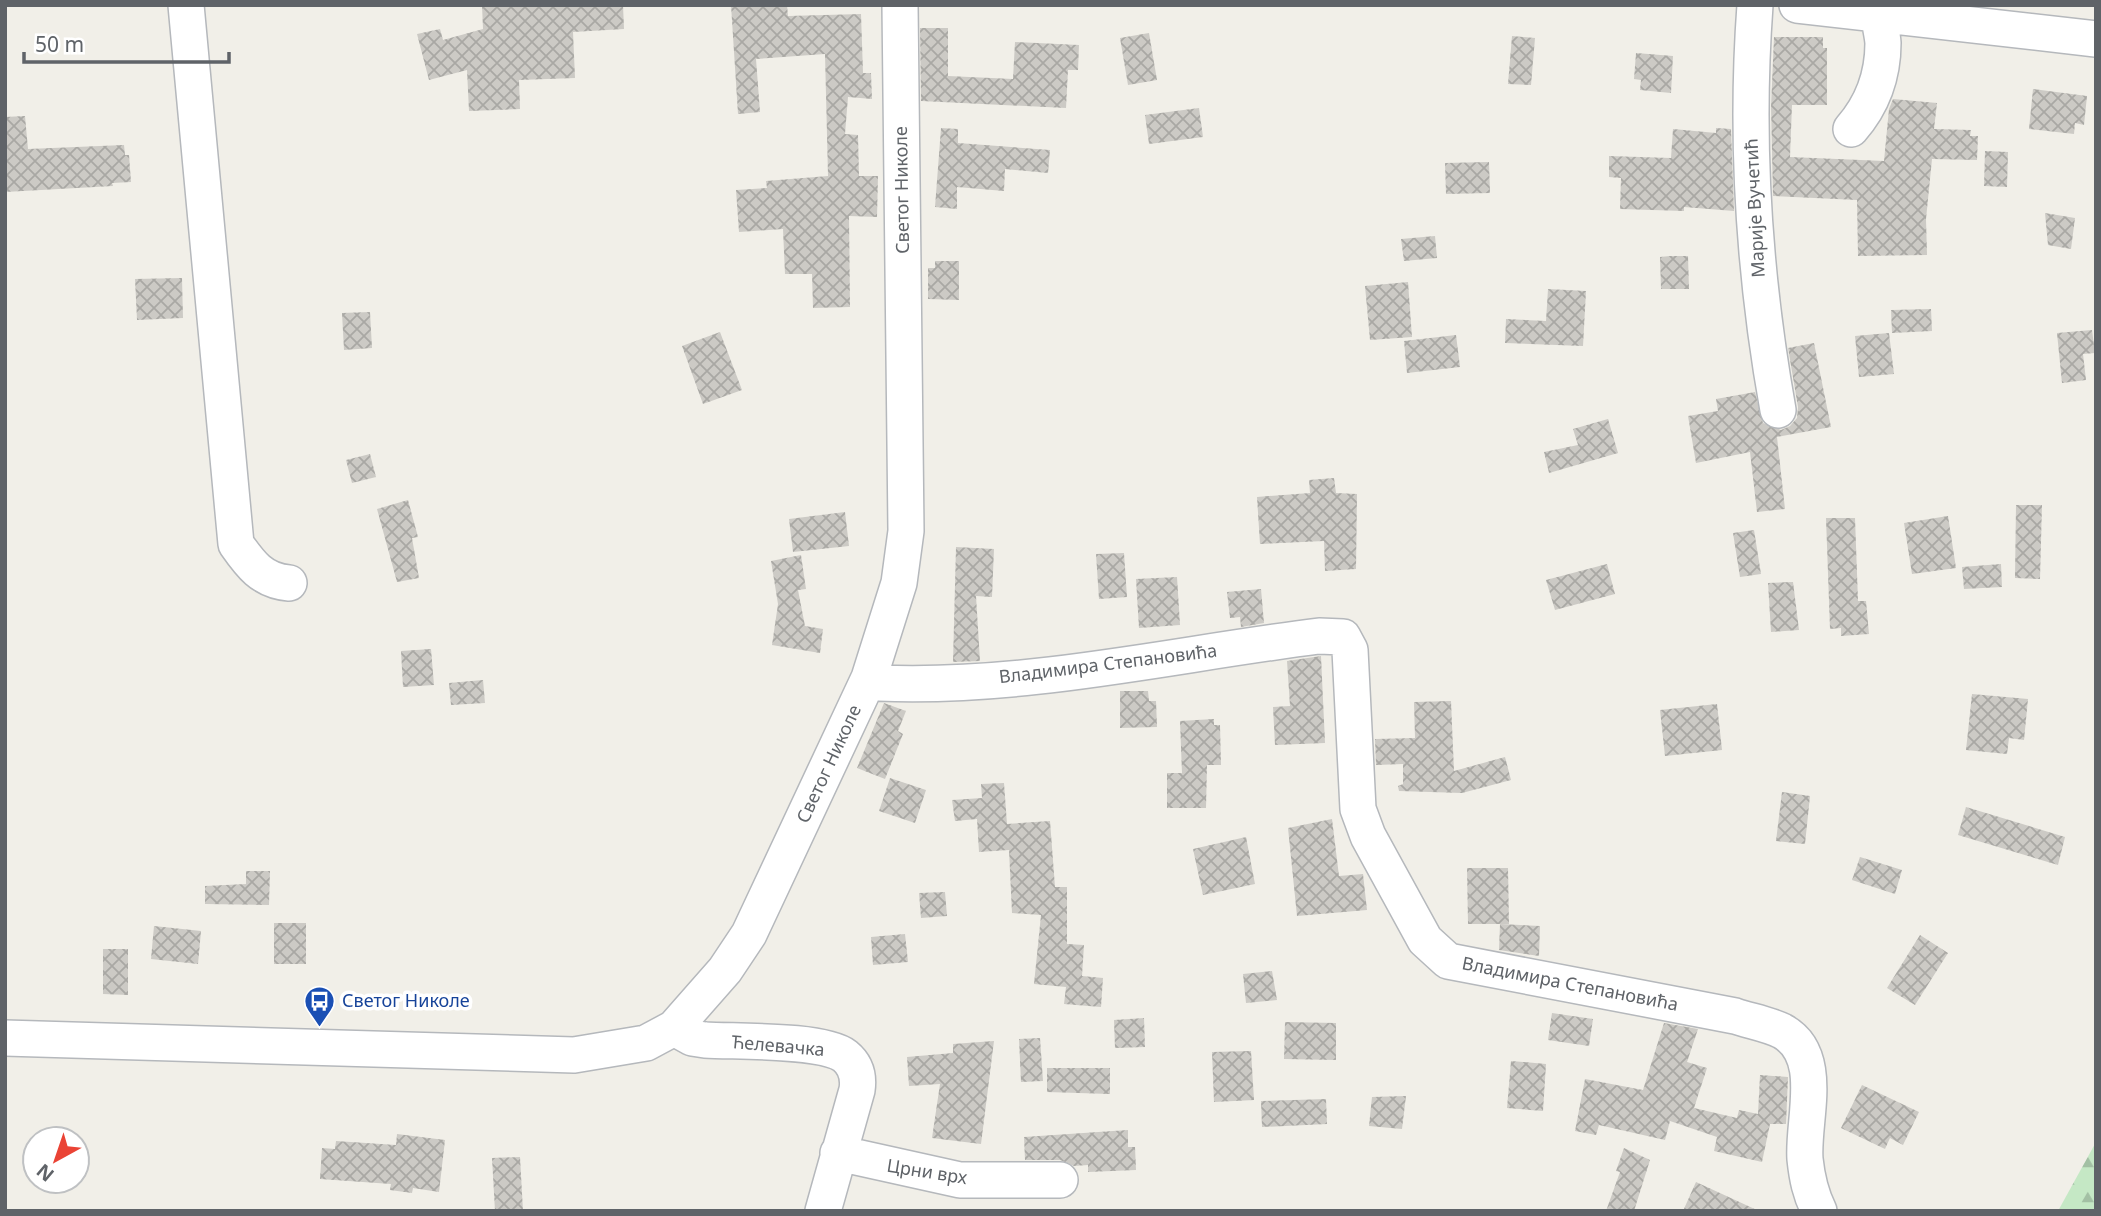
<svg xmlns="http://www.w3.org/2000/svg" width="2101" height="1216" viewBox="0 0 2101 1216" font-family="'Noto Sans',sans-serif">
<defs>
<pattern id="forest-firs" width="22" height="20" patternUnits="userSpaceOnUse" patternTransform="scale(1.75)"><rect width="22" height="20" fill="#c5e8c5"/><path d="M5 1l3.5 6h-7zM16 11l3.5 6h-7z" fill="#a3c0a4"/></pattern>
<pattern id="building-cross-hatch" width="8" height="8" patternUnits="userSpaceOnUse" patternTransform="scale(1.75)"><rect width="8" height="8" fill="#cccac5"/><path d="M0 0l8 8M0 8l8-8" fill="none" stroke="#a9a8a4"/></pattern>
</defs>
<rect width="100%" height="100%" fill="#f1efe8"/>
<path fill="url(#forest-firs)" d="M 2096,1142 L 2096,1211 L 2058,1211 Z"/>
<path fill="url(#building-cross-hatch)" d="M 482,5 L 623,5 L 624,29 L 573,32 L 575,78 L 519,80 L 520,109 L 469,111 L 467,70 L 429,80 L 417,34 L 440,29 L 443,40 L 483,29 Z
M 731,5 L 787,5 L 788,16 L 861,14 L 863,73 L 871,73 L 872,99 L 848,97 L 845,134 L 858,135 L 859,176 L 878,176 L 877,217 L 849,216 L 850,307 L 813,308 L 812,274 L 785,274 L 783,229 L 739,232 L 736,190 L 767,188 L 766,181 L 828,176 L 825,54 L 756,59 L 760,112 L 738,114 Z
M 920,28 L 948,28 L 948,76 L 1013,79 L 1015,42 L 1079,45 L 1078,70 L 1068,70 L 1066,108 L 921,101 Z
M 1149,33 L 1157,80 L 1128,85 L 1120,38 Z
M 1512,36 L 1535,38 L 1531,85 L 1508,84 Z
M 1774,37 L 1823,37 L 1823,48 L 1827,48 L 1827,105 L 1792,105 L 1790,157 L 1884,161 L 1889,109 L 1893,99 L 1937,103 L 1934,129 L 1971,130 L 1970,136 L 1978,136 L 1977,160 L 1932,159 L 1926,219 L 1927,255 L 1858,256 L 1857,200 L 1773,196 L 1771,107 Z
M 1636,53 L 1673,56 L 1671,93 L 1640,90 L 1641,80 L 1634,79 Z
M 2033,89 L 2087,96 L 2084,125 L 2075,123 L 2074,134 L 2029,129 Z
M 1199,108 L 1203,137 L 1149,144 L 1145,115 Z
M 25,116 L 28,149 L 124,145 L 125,155 L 129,155 L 131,182 L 112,183 L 113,186 L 5,192 L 5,117 Z
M 941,128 L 958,129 L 958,143 L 1050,150 L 1048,173 L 1005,169 L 1004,191 L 957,187 L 957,209 L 935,207 Z
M 1716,128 L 1731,129 L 1734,211 L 1684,207 L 1684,211 L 1620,209 L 1621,178 L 1609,177 L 1609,156 L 1671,158 L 1673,129 L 1716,133 Z
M 1985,151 L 2008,152 L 2007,187 L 1984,186 Z
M 1489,162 L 1490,193 L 1446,194 L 1445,163 Z
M 2045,213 L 2075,218 L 2071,249 L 2048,245 Z
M 1435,236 L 1437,258 L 1404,261 L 1401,239 Z
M 1670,256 L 1688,256 L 1689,289 L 1661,289 L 1660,257 Z
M 935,261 L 959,261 L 959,300 L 928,299 L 928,268 L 935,268 Z
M 182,278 L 183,318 L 137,320 L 135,279 Z
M 1408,282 L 1412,337 L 1370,340 L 1365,286 Z
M 1548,289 L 1586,291 L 1583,346 L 1505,343 L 1506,319 L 1546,321 Z
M 1931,309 L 1932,331 L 1892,333 L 1891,310 Z
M 370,312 L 372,348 L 344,350 L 342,313 Z
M 2092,330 L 2095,353 L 2083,354 L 2086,380 L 2062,383 L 2057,333 Z
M 720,332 L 742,390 L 703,404 L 682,346 Z
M 1889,333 L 1894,374 L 1859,377 L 1855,336 Z
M 1456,335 L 1460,367 L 1407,373 L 1404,341 Z
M 1814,343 L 1831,427 L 1777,437 L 1785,509 L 1757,512 L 1750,452 L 1696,463 L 1688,416 L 1718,411 L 1716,399 L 1755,392 L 1763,423 L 1781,430 L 1790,426 L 1797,418 L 1798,407 L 1788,348 Z
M 1608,419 L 1618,453 L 1549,473 L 1544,452 L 1578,445 L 1573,429 Z
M 370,454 L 376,477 L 352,483 L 346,460 Z
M 1334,478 L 1336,493 L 1357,494 L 1356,569 L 1325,571 L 1324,541 L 1260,544 L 1257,497 L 1310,493 L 1309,480 Z
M 408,500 L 418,537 L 412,538 L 419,578 L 397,582 L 377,509 Z
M 2016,505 L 2042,505 L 2040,579 L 2015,578 Z
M 845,512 L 849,546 L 793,552 L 789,519 Z
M 1948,516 L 1956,568 L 1912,574 L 1904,523 Z
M 1826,518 L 1855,518 L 1858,601 L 1866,601 L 1869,634 L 1841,636 L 1841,628 L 1830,629 Z
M 1754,530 L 1761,574 L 1740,577 L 1733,533 Z
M 956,547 L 994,549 L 992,597 L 976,596 L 980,661 L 953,662 Z
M 1124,553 L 1127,597 L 1099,599 L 1096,554 Z
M 801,555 L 806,589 L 798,590 L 805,626 L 823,629 L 820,653 L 772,645 L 778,604 L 771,561 Z
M 1607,564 L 1615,594 L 1555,610 L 1546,580 Z
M 2001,564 L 2002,587 L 1964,589 L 1962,567 Z
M 1177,577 L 1180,625 L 1139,628 L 1136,579 Z
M 1793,582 L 1799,630 L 1771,632 L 1768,583 Z
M 1261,589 L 1264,623 L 1241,627 L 1240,617 L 1230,618 L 1227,592 Z
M 431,649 L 434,685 L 403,687 L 401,651 Z
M 1321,656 L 1325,743 L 1275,745 L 1273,707 L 1290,706 L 1287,661 Z
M 483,680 L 485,703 L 451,705 L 449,683 Z
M 1120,691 L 1148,691 L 1149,701 L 1156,701 L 1157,727 L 1120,728 Z
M 1972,694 L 2028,699 L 2024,740 L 2009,738 L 2007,754 L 1966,750 Z
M 1451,701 L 1454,771 L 1505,757 L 1511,780 L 1462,793 L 1399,791 L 1398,786 L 1403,784 L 1403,764 L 1376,765 L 1375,739 L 1415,738 L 1414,702 Z
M 884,703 L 906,711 L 898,731 L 903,734 L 885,779 L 857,768 Z
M 1717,704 L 1722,750 L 1665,756 L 1660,710 Z
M 1214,719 L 1214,725 L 1220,725 L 1221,765 L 1207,765 L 1206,808 L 1167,808 L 1167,773 L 1182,773 L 1180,721 Z
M 890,778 L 926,790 L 915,823 L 879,811 Z
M 1004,783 L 1007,824 L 1050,821 L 1055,887 L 1067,887 L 1067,944 L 1084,945 L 1082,976 L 1103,978 L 1101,1007 L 1064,1004 L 1066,987 L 1034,984 L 1041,915 L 1012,913 L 1009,850 L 979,852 L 977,819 L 955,821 L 952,800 L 982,798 L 981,784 Z
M 1782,792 L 1810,796 L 1805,844 L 1776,841 Z
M 1966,807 L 2065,837 L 2058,865 L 1958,835 Z
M 1332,819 L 1339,876 L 1363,874 L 1367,910 L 1297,916 L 1288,828 Z
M 1246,837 L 1255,884 L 1203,895 L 1193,849 Z
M 1860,857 L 1902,870 L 1895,894 L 1852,880 Z
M 1467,868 L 1508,868 L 1509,924 L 1468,924 Z
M 246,871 L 270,871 L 269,905 L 205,904 L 205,886 L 246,884 Z
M 945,892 L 947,916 L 921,918 L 919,893 Z
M 274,923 L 306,923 L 306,964 L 274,964 Z
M 1500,924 L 1540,926 L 1539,956 L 1499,950 Z
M 154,926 L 201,931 L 198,964 L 151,959 Z
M 905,934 L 908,962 L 873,965 L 871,937 Z
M 1920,935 L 1948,953 L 1915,1005 L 1887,988 Z
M 103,949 L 128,949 L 128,995 L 103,994 Z
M 1272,971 L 1277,1000 L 1246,1003 L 1243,974 Z
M 1552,1013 L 1593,1019 L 1589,1046 L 1548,1040 Z
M 1144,1018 L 1145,1047 L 1115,1048 L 1114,1020 Z
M 1285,1022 L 1336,1023 L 1336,1060 L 1284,1059 Z
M 1664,1023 L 1698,1029 L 1687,1062 L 1707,1068 L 1694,1108 L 1737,1118 L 1739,1110 L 1758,1114 L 1760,1075 L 1788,1077 L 1786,1124 L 1770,1124 L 1762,1162 L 1714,1151 L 1717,1137 L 1670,1121 L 1665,1140 L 1599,1125 L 1596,1135 L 1575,1131 L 1585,1079 L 1643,1090 Z
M 1040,1038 L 1043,1081 L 1021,1082 L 1019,1039 Z
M 994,1041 L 981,1144 L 932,1138 L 940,1084 L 909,1086 L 907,1057 L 953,1053 L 953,1044 Z
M 1251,1051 L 1254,1100 L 1214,1102 L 1212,1052 Z
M 1511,1061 L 1546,1064 L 1543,1111 L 1507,1108 Z
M 1047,1068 L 1110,1068 L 1110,1094 L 1047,1092 Z
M 1862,1085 L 1919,1112 L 1903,1145 L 1890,1138 L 1885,1149 L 1841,1128 Z
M 1406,1096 L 1402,1129 L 1369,1126 L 1372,1097 Z
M 1326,1099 L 1327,1124 L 1262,1127 L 1261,1101 Z
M 1128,1130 L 1128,1147 L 1135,1147 L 1136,1170 L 1088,1172 L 1088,1165 L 1074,1166 L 1060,1160 L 1025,1160 L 1024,1137 Z
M 397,1134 L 445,1140 L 439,1192 L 413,1188 L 412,1193 L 390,1190 L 391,1184 L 320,1179 L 322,1148 L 335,1149 L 336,1141 L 396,1145 Z
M 1624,1148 L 1650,1160 L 1634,1211 L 1606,1211 L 1620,1172 L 1616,1171 Z
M 520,1157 L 523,1211 L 495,1211 L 492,1158 Z
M 1696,1182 L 1759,1211 L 1683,1211 Z"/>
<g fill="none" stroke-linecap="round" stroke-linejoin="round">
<defs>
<path id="minor" d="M 186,5 L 236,544 C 250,564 262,581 289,583
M 1755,5 C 1745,141 1754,276 1778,410
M 1797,5 L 2096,39
M 1851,129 C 1872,105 1883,76 1883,43 C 1882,30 1877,18 1880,5
M 869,678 L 879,683 C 1027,689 1174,654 1319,636 L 1343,637 L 1350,650 L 1358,809 L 1368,836 L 1425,940 L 1448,961 L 1735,1016 C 1750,1021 1768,1024 1782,1031 C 1826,1055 1802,1120 1805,1159 C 1807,1178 1810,1193 1819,1211
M 674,1028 L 692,1038 L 705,1040 C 736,1042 822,1039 845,1056 C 856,1065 859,1077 857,1090 L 823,1211
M 5,1038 L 574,1055 L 646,1043 L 674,1028 L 725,970 L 749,934 L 869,678 L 899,583 L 906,531 L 900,5
M 838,1153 L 960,1180 L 1060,1180"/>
</defs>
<use href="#minor" stroke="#b5b8bc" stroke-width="38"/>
<use href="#minor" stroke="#fff" stroke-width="35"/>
</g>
<defs>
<symbol id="bus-pin" viewBox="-11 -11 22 30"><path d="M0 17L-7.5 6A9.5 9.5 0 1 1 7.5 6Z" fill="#1a4fb4" stroke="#fff"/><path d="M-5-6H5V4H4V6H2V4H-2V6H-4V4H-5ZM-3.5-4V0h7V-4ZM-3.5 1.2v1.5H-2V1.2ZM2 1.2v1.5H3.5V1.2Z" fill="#fff"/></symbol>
</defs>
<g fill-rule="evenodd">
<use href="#bus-pin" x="302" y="984" width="35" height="47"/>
</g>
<g text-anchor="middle" stroke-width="7" stroke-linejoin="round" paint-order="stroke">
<g font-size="18" fill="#5f6368" stroke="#fff">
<text transform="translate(902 190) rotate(-91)" y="6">Светог Николе</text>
<text transform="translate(1755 208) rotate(-93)" y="6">Марије Вучетић</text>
<text transform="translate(1108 664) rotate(-7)" y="6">Владимира Степановића</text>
<text transform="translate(829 764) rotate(-65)" y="6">Светог Николе</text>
<text transform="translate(1570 984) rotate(11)" y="6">Владимира Степановића</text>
<text transform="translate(778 1046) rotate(5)" y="6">Ћелевачка</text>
<text transform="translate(927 1172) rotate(9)" y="6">Црни врх</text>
</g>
<g font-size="18" fill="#164399" stroke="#fff" text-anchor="start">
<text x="342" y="1007">Светог Николе</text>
</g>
</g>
<rect width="2101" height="1216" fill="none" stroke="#5f6368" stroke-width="14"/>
<g transform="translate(56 1160) rotate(220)"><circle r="33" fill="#ffffff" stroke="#bfc1c3" stroke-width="2"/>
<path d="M0-5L12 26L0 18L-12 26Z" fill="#ea4335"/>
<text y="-10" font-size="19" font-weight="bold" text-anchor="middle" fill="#5f6368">N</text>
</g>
<path d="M24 52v10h205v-10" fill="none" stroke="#5f6368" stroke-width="3.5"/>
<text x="35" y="52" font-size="21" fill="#5f6368" stroke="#ffffff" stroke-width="5" paint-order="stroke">50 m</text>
</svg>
